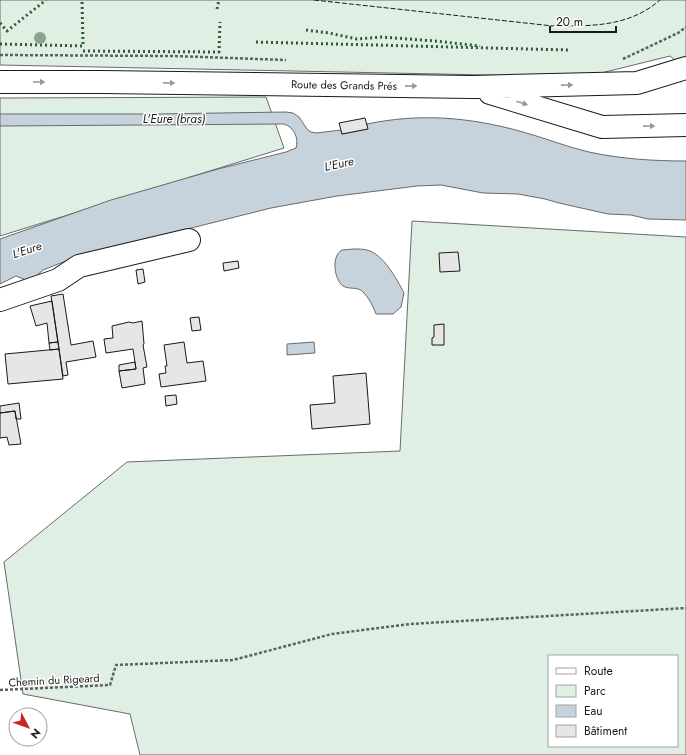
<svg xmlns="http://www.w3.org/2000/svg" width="686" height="755" viewBox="0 0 686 755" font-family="Jost,sans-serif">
<rect width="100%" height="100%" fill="#fff"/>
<path fill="#e0efe3" stroke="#6a6a6a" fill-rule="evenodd" d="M 0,0 L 686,0 L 686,69 L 670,56 L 585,77 L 0,65 Z
M 266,97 L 284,148 L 0,236 L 0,98 Z
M 412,221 L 686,237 L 686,755 L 140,755 L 130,714 L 23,694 L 4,562 L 127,462 L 400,451 ZM 549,656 L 677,656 L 677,746 L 549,746 Z"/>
<path fill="#c6d2dc" stroke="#6a6a6a" d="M 286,112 L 293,113 L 299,117 L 307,129 L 311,132 L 316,133 L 341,130 L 342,134 L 367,129 L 367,124 C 420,113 470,117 523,132 C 545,138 567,147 589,152 C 621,159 654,161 686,161 L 686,220 L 648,219 L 631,215 L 608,214 L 559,203 L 545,199 L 518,194 L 483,193 L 441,185 L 417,186 L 337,196 L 271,208 L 76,257 L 43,270 L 34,278 L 26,280 L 16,276 L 0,284 L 0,239 L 111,200 L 218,169 L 286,152 L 296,148 C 299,138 294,127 284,124 L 0,126 L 0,114 L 155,114 Z
M 354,249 C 358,249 363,249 367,250 C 383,254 397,279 404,293 L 401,307 L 393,314 L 376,314 C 373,306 369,298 363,292 C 357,286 350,290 343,286 C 334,279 331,256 342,250 Z
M 314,342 L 315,353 L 287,355 L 287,344 Z"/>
<path fill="#e6e6e6" stroke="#1a1a1a" d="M 365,118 L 368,129 L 342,134 L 339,123 Z
M 458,252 L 460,271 L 440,272 L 439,253 Z
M 238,261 L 239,268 L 224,271 L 223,263 Z
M 143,269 L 145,282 L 138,284 L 136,270 Z
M 63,294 L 71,345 L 93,341 L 96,357 L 66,362 L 68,375 L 63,376 L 51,296 Z
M 52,301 L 58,342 L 49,343 L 47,323 L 36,326 L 30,306 Z
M 199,317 L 201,330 L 192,331 L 190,318 Z
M 142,321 L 144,344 L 143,345 L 147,367 L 143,368 L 145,384 L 122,388 L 119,371 L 136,369 L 133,349 L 106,353 L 104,339 L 113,338 L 112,326 L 129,322 L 133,323 Z
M 444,324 L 444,345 L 432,345 L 432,338 L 434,337 L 434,325 Z
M 58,342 L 59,349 L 50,350 L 49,343 Z
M 184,342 L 187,363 L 203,361 L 206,381 L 161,387 L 159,374 L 166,373 L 165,366 L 167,366 L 164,345 Z
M 59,349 L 63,379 L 8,384 L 5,354 Z
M 135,362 L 136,369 L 119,371 L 119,365 Z
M 366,373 L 370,424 L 312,429 L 310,405 L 335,403 L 333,376 Z
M 176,395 L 177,404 L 166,406 L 165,396 Z
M 19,403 L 21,419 L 16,419 L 15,411 L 0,413 L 0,406 Z
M 15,411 L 21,444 L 9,445 L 7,437 L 0,438 L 0,413 Z"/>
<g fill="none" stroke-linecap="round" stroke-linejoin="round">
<defs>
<path id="minor" d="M 0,82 L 102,82 L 472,87 L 637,83 L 686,68
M 490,93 L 602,127 L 686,125
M 0,300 L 58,280 L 79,266 L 189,240"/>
</defs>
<use href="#minor" stroke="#1a1a1a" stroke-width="24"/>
<path stroke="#5f5f5f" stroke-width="2.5" stroke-dasharray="3 2" stroke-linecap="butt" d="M 0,55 L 174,56 L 286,60
M 623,59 L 678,33 L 686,27
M 0,690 L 110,685 L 116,665 L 233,660 L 332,634 L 410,624 L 686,608"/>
<use href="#minor" stroke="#fff" stroke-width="22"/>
<path stroke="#2b5a34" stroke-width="3" stroke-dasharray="2 3" stroke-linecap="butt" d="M 217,9 L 219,0
M 0,23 L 7,31 L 46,0
M 306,30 L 329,33 L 357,39 L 382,37 L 435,41 L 480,46
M 256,42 L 569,50
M 0,44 L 83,46 L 82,0
M 83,51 L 219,52 L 220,22"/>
<path stroke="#1a1a1a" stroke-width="1" stroke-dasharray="5 2" stroke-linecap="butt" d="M 314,0 L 553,26 C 592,26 629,27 660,0"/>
</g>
<circle fill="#8aa48f" cx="40" cy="38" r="6"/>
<defs><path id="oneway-solid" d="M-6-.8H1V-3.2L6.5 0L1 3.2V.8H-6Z"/></defs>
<g fill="#989898">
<use href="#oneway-solid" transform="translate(39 82)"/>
<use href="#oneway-solid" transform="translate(169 83) rotate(1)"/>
<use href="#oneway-solid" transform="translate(567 85) rotate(-1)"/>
<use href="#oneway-solid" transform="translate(411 86) rotate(1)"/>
<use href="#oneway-solid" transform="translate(522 103) rotate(17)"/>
<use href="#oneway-solid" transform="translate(649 126) rotate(-1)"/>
</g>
<g text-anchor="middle" stroke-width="3" stroke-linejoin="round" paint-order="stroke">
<g font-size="11" fill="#1a1a1a" stroke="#fff">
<text transform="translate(344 85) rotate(1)" y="4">Route des Grands Prés</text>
<text transform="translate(54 680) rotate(-3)" y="4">Chemin du Rigeard</text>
</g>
<g font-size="12" font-style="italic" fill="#1a1a1a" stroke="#fff">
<text x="174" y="123">L'Eure (bras)</text>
<text transform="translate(339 164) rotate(-12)" y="4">L'Eure</text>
<text transform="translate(27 250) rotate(-18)" y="4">L'Eure</text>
</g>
</g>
<rect x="548" y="655" width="130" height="92" fill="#ffffff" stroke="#a3a3a3"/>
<rect x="556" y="668" width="20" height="6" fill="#ffffff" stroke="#a3a3a3"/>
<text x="584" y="675" font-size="12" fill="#1a1a1a">Route</text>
<rect x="556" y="685" width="20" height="12" fill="#e0efe3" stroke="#a3a3a3"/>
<text x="584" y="695" font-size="12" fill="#1a1a1a">Parc</text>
<rect x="556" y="705" width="20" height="12" fill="#c6d2dc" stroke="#a3a3a3"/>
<text x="584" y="715" font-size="12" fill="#1a1a1a">Eau</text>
<rect x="556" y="725" width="20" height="12" fill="#e6e6e6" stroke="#a3a3a3"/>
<text x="584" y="735" font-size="12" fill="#1a1a1a">Bâtiment</text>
<g transform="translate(28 727) rotate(131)"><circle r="19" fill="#ffffff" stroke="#a3a3a3"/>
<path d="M0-3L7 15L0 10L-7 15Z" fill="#c62828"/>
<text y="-6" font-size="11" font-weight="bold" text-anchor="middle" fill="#1a1a1a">N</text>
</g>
<path d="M550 26v6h66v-6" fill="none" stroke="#1a1a1a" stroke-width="2"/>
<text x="556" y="26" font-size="12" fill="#1a1a1a" stroke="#ffffff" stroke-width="3" paint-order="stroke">20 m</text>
</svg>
